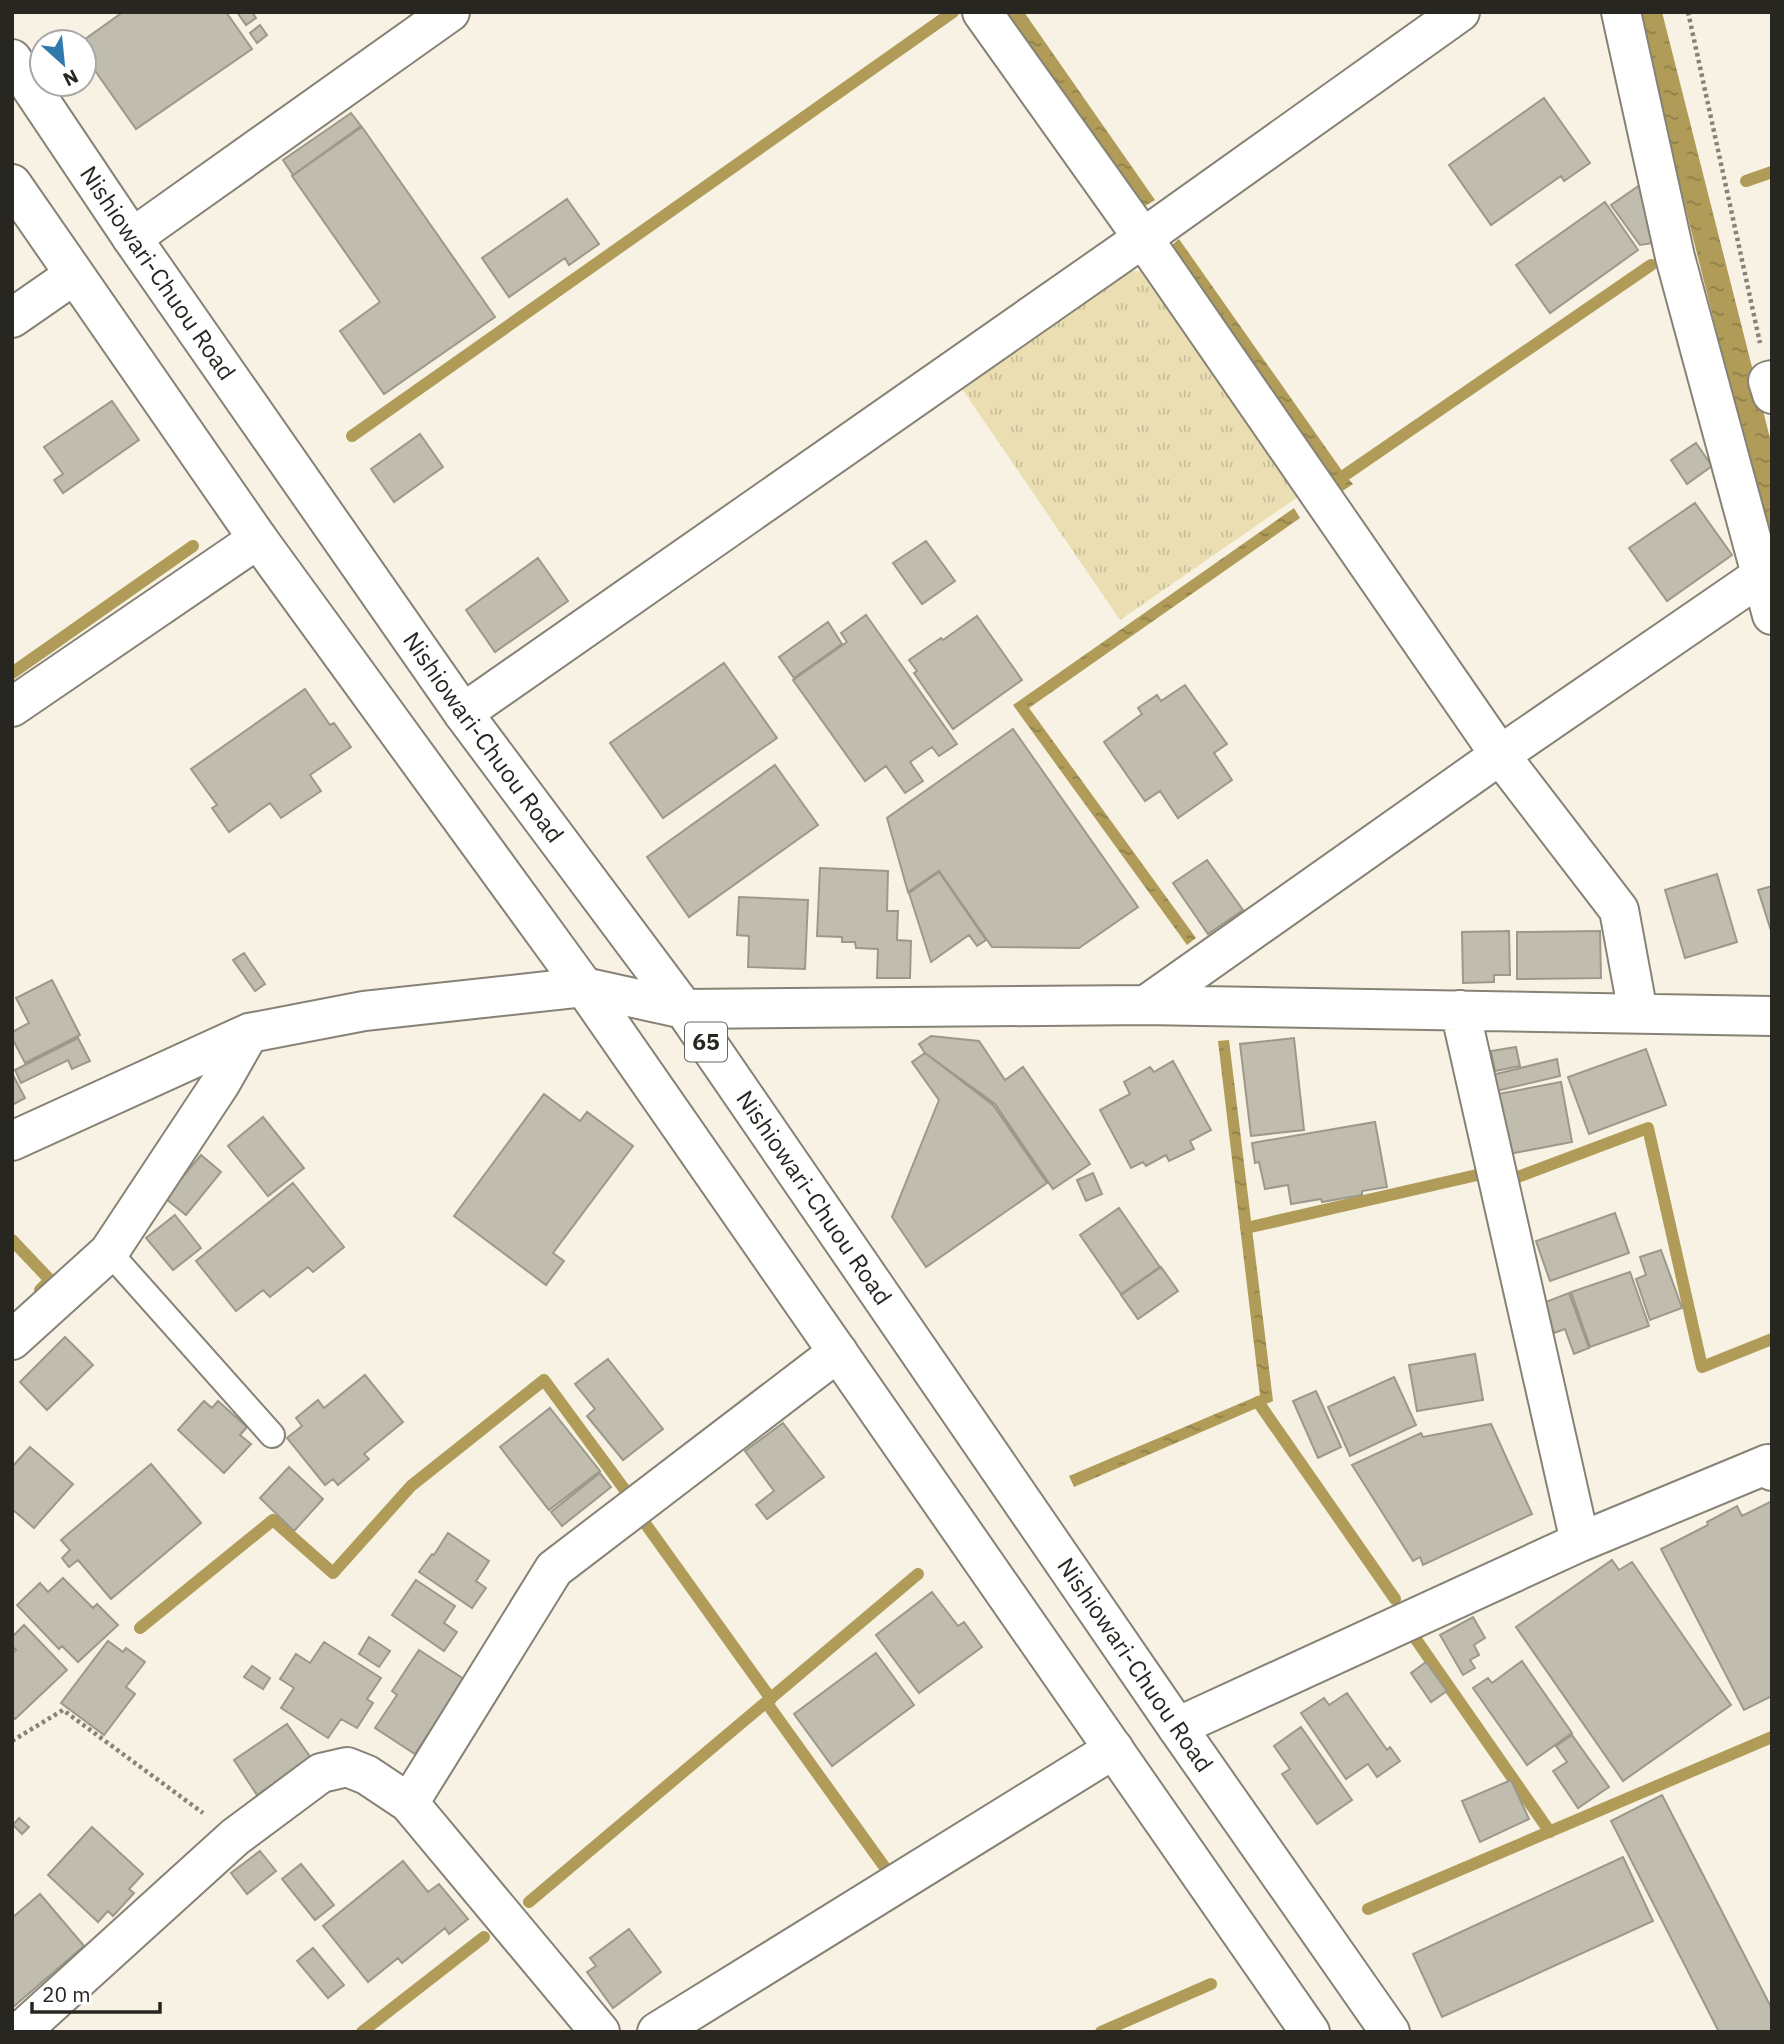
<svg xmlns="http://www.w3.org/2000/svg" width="1784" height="2044" viewBox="0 0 1784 2044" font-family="'IBM Plex Sans',sans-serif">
<defs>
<pattern id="grass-tufts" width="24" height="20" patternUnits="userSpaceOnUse" patternTransform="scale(1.75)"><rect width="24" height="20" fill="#ebdeb3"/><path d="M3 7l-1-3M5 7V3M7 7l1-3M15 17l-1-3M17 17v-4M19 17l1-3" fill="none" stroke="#cabe9a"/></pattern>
<pattern id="water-ripples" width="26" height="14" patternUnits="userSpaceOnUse" patternTransform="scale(1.75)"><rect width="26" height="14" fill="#b09c58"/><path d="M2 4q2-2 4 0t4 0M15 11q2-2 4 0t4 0" fill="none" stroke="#8f7f48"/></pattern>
</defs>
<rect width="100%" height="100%" fill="#f7f2e3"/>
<path fill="url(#grass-tufts)" d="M 1114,271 L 1143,271 L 1302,494 L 1120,620 L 956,380 Z"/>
<path fill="url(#water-ripples)" d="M 1003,12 L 1024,12 L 1155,200 L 1140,209 Z
M 1636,12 L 1662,12 L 1772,446 L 1772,551 Z
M 1179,239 L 1345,475 L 1353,484 L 1338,494 L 1165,251 Z
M 1294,508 L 1300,518 L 1029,708 L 1196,938 L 1187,945 L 1013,705 Z
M 1229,1040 L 1273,1401 L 1074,1487 L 1069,1476 L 1260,1395 L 1218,1041 Z"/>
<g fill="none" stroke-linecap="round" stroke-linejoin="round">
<path stroke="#b09c58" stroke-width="12" d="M 1746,181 L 1772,172
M 352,436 L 953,12
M 1345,475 L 1651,265
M 12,673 L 193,546
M 1515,1178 L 1648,1128 L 1702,1367 L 1772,1339
M 1246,1228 L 1477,1175
M 12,1240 L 50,1280 L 40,1290
M 1258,1402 L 1395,1599
M 647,1526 L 771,1699
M 140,1628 L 273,1520 L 333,1573 L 411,1486 L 544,1380 L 625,1490
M 1415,1638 L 1550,1832
M 766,1702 L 886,1869
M 529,1902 L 918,1574
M 1368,1909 L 1772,1737
M 362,2032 L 484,1937
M 1101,2032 L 1211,1984"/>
</g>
<path fill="#c0bcae" stroke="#9c988a" stroke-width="2" d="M 123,12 L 226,12 L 252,49 L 136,129 L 84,55 L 84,42 L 81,42 Z
M 237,12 L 252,12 L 256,18 L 246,25 Z
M 260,25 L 267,35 L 257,43 L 250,33 Z
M 1544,98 L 1590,163 L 1564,181 L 1561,176 L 1491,225 L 1449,165 Z
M 351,113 L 361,126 L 293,175 L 283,160 Z
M 362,127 L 495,317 L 384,394 L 340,331 L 380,302 L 292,176 Z
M 1640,185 L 1653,243 L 1640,245 L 1611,205 Z
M 567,199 L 599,244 L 569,265 L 565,258 L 509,297 L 482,258 Z
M 1605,202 L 1638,250 L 1550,313 L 1516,265 Z
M 112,401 L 139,440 L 63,493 L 54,480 L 63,474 L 44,447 Z
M 420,434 L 443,467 L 394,502 L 371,469 Z
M 1696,443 L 1712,466 L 1687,484 L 1671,460 Z
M 1695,503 L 1732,555 L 1667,601 L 1629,548 Z
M 926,541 L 955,581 L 922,604 L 893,563 Z
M 538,558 L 568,601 L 495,652 L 466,610 Z
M 866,615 L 957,744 L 939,756 L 932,747 L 910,762 L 923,781 L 905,793 L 886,766 L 865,781 L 793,680 L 847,642 L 841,633 Z
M 977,616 L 1022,680 L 953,729 L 914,673 L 917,671 L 909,660 L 941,638 L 943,640 Z
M 828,622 L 842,644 L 794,678 L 779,657 Z
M 724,663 L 777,738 L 663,818 L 610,743 Z
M 1185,685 L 1227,744 L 1214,753 L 1232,780 L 1178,818 L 1160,791 L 1145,801 L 1104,742 L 1142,714 L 1138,708 L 1157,695 L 1161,701 Z
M 305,689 L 330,725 L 334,723 L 351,747 L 310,775 L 321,791 L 281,818 L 270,803 L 229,832 L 212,808 L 217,805 L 191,769 Z
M 1013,729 L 1138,907 L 1079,948 L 992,947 L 939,871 L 908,892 L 887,818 Z
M 775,765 L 818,825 L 689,917 L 647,857 Z
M 1207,860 L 1243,910 L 1208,934 L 1173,883 Z
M 820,868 L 888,871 L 887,911 L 898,911 L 897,940 L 911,941 L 910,978 L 877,978 L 878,949 L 856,948 L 855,942 L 842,942 L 842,937 L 817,936 Z
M 939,872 L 986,940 L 977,946 L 969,935 L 931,962 L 909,893 Z
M 1717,874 L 1737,942 L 1685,958 L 1665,890 Z
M 1772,886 L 1772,934 L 1758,890 Z
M 739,897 L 808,900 L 805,969 L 748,967 L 749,936 L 737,935 Z
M 1509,931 L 1510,975 L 1494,975 L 1494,982 L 1463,983 L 1462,932 Z
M 1600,931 L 1601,978 L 1517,979 L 1517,932 Z
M 244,953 L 265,984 L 255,991 L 233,960 Z
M 52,980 L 80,1035 L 25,1063 L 12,1038 L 12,1032 L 29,1023 L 16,998 Z
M 931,1036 L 979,1041 L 1005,1080 L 1023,1067 L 1090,1164 L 1053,1189 L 995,1104 L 925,1053 L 919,1044 Z
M 78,1038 L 90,1061 L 72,1069 L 68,1060 L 21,1083 L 15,1070 Z
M 1294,1038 L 1304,1130 L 1251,1136 L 1240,1044 Z
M 1516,1047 L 1520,1066 L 1495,1071 L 1491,1051 Z
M 1646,1049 L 1666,1105 L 1589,1134 L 1568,1077 Z
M 925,1053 L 993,1105 L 1047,1183 L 926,1267 L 892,1217 L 939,1100 L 912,1062 Z
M 1557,1059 L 1560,1076 L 1496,1091 L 1492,1075 Z
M 1173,1061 L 1211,1130 L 1190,1141 L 1194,1149 L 1169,1161 L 1166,1155 L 1146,1166 L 1143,1162 L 1131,1168 L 1100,1110 L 1130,1094 L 1124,1082 L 1150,1067 L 1154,1072 Z
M 12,1073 L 25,1098 L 12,1105 Z
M 1561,1082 L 1572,1142 L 1509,1154 L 1498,1094 Z
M 544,1094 L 580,1121 L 587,1112 L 633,1146 L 553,1253 L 564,1261 L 546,1285 L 454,1216 Z
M 263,1117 L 304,1168 L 268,1196 L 228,1146 Z
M 1375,1122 L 1387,1187 L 1362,1191 L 1362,1195 L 1322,1202 L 1321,1199 L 1291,1204 L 1288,1185 L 1265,1189 L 1259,1162 L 1255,1163 L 1252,1143 Z
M 201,1155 L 221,1172 L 186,1215 L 165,1198 Z
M 1093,1173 L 1102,1194 L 1086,1201 L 1077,1180 Z
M 293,1183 L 344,1247 L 313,1272 L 308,1267 L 270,1297 L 263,1290 L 236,1311 L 196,1261 Z
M 1119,1208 L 1160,1267 L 1121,1294 L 1080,1235 Z
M 1615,1213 L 1629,1253 L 1550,1281 L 1536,1241 Z
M 175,1215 L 201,1248 L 173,1270 L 146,1238 Z
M 1661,1250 L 1682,1308 L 1650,1320 L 1636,1279 L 1646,1275 L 1640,1257 Z
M 1161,1267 L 1178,1291 L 1138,1319 L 1121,1295 Z
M 1630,1272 L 1649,1326 L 1590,1347 L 1571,1292 Z
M 1569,1293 L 1589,1348 L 1574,1354 L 1565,1329 L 1554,1333 L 1543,1303 Z
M 65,1337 L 93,1365 L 47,1410 L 20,1382 Z
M 1475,1354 L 1483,1400 L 1417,1411 L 1409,1365 Z
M 608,1359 L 663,1429 L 623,1460 L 587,1416 L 595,1409 L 575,1384 Z
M 365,1375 L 403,1422 L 364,1454 L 369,1459 L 338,1485 L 333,1479 L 325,1485 L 287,1438 L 302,1426 L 296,1418 L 318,1400 L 324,1408 Z
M 1394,1377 L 1416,1425 L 1350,1456 L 1328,1407 Z
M 1316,1391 L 1341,1447 L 1318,1458 L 1293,1401 Z
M 204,1401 L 212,1408 L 218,1401 L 247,1427 L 240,1435 L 251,1444 L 224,1473 L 178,1430 Z
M 550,1408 L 600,1471 L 549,1510 L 500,1447 Z
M 783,1423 L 824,1477 L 767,1519 L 756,1505 L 774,1491 L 745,1451 Z
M 1491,1424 L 1532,1514 L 1423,1565 L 1420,1557 L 1413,1561 L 1352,1465 L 1421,1433 L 1423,1437 Z
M 30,1447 L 73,1484 L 34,1528 L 12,1509 L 12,1467 Z
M 151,1464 L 201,1523 L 111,1599 L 78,1560 L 69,1567 L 62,1558 L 70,1550 L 61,1540 Z
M 289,1467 L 323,1499 L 294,1531 L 260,1498 Z
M 600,1473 L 611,1487 L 562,1526 L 551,1512 Z
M 1772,1501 L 1772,1696 L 1744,1710 L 1661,1549 L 1708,1525 L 1707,1522 L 1737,1506 L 1742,1516 Z
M 448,1533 L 489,1561 L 476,1581 L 486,1588 L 472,1608 L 419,1572 L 432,1554 L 434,1555 Z
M 1612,1560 L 1619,1570 L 1632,1562 L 1731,1705 L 1623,1781 L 1516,1627 Z
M 63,1578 L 93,1608 L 97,1604 L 118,1625 L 78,1662 L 62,1646 L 59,1649 L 17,1605 L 40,1583 L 48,1592 Z
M 416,1580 L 455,1606 L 444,1623 L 457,1632 L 444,1651 L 392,1615 Z
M 932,1592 L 958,1626 L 964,1622 L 982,1647 L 919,1693 L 876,1635 Z
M 1473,1617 L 1485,1638 L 1474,1645 L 1479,1655 L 1470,1660 L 1475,1668 L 1463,1675 L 1440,1635 Z
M 24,1625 L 67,1670 L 15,1719 L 12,1716 L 12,1654 L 16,1650 L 12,1646 L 12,1637 Z
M 369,1637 L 390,1651 L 379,1667 L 359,1654 Z
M 108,1641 L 123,1652 L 126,1648 L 145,1662 L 126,1687 L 135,1694 L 104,1735 L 61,1703 Z
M 324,1642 L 381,1678 L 367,1699 L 373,1703 L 357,1728 L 341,1719 L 328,1738 L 281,1708 L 294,1688 L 280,1679 L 296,1654 L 310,1663 Z
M 419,1650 L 464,1679 L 415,1754 L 375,1728 L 397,1695 L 392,1691 Z
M 876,1653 L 914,1705 L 832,1766 L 794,1714 Z
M 1522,1661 L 1572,1733 L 1527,1765 L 1473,1688 L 1488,1678 L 1492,1683 Z
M 1426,1662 L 1447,1691 L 1431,1702 L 1411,1673 Z
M 252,1666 L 270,1678 L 263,1689 L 244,1677 Z
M 1347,1693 L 1387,1750 L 1390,1747 L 1400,1761 L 1377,1777 L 1368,1764 L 1346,1779 L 1301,1713 L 1324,1698 L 1329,1705 Z
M 287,1724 L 311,1758 L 257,1795 L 234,1760 Z
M 1301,1727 L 1352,1800 L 1317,1824 L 1282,1774 L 1290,1769 L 1274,1746 Z
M 1572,1735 L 1609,1787 L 1578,1808 L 1553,1771 L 1567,1762 L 1556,1746 Z
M 1511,1780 L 1529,1819 L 1480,1842 L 1462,1801 Z
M 1662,1795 L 1772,2009 L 1772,2032 L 1719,2032 L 1611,1821 Z
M 19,1818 L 29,1827 L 22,1834 L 13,1825 Z
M 92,1827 L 143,1874 L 129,1889 L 134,1893 L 113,1916 L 108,1911 L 98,1922 L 48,1875 Z
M 260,1851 L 276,1871 L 247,1894 L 231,1873 Z
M 1623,1857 L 1653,1921 L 1442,2017 L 1413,1954 Z
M 403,1861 L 428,1892 L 439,1884 L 468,1919 L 449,1934 L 445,1928 L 402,1963 L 398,1958 L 368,1982 L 323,1926 Z
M 301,1864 L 334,1905 L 315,1920 L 282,1879 Z
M 40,1894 L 84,1946 L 12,2008 L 12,1918 Z
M 629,1929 L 661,1972 L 613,2008 L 587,1972 L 596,1966 L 590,1958 Z
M 313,1948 L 344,1985 L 328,1998 L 297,1961 Z"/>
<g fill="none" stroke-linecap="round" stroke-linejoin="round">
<defs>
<path id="lane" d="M 109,1252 L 272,1435"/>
<path id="street" d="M 982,12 L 1143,238 L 1500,755 L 1619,910 L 1638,1013
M 1621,12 L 1675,257 L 1772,615
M 132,238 L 450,12
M 12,318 L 74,275
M 1772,380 L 1768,381 L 1772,394
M 12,707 L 258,539
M 463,713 L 1143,238 L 1460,12
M 1146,1005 L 1500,755 L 1762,575
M 12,1141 L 249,1033 L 364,1011 L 584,987 L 684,1009 L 1146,1005 L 1772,1016
M 12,1340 L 109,1252 L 220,1084 L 249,1033
M 1580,1542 L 1768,1464 L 1772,1471
M 1177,1727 L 1580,1542 L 1460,1010
M 409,1803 L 554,1569 L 838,1352
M 20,2032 L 235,1837 L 321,1773 L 347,1767 L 367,1775 L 409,1803 L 600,2032
M 657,2032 L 1114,1749"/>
<g id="primary">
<path id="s1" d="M 12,59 L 132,238 L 463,713 L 684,1009 L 1177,1727 L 1390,2032"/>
<path d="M 12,184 L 258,539 L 584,987 L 1310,2032"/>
</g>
</defs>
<use href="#lane" stroke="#868275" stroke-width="28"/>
<use href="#street" stroke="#868275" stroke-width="42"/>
<use href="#primary" stroke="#868275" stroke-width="42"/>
<path stroke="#878379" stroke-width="4.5" stroke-dasharray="3.5 3.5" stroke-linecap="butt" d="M 1688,12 L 1760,343
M 12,1741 L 63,1710 L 203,1813"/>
<use href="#lane" stroke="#fff" stroke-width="24"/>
<use href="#street" stroke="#fff" stroke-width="38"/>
<use href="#primary" stroke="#fff" stroke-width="38"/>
</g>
<g text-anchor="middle" stroke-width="7" stroke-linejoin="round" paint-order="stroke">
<rect fill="#fff" stroke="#686763" stroke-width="2" x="685" y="1022.5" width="42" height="39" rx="5"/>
<g font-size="23" font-weight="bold" fill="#282620">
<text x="706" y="1050">65</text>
</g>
<g font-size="24" fill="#282620" stroke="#fff">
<text dy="8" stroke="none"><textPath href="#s1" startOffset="259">Nishiowari-Chuou Road</textPath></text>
<text dy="8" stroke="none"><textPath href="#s1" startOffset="826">Nishiowari-Chuou Road</textPath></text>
<text dy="8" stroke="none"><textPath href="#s1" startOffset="1393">Nishiowari-Chuou Road</textPath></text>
<text dy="8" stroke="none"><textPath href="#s1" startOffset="1960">Nishiowari-Chuou Road</textPath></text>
</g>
</g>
<rect width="1784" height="2044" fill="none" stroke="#282620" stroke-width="28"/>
<g transform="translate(63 63) rotate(153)"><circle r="33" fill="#ffffff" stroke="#a9a8a6" stroke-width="2"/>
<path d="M0-5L12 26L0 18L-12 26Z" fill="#317aae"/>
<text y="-10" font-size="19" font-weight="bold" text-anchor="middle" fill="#282620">N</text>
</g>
<path d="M32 2002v10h128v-10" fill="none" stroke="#282620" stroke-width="3.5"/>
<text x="42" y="2002" font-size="21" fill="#282620" stroke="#ffffff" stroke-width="5" paint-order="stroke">20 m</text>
</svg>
